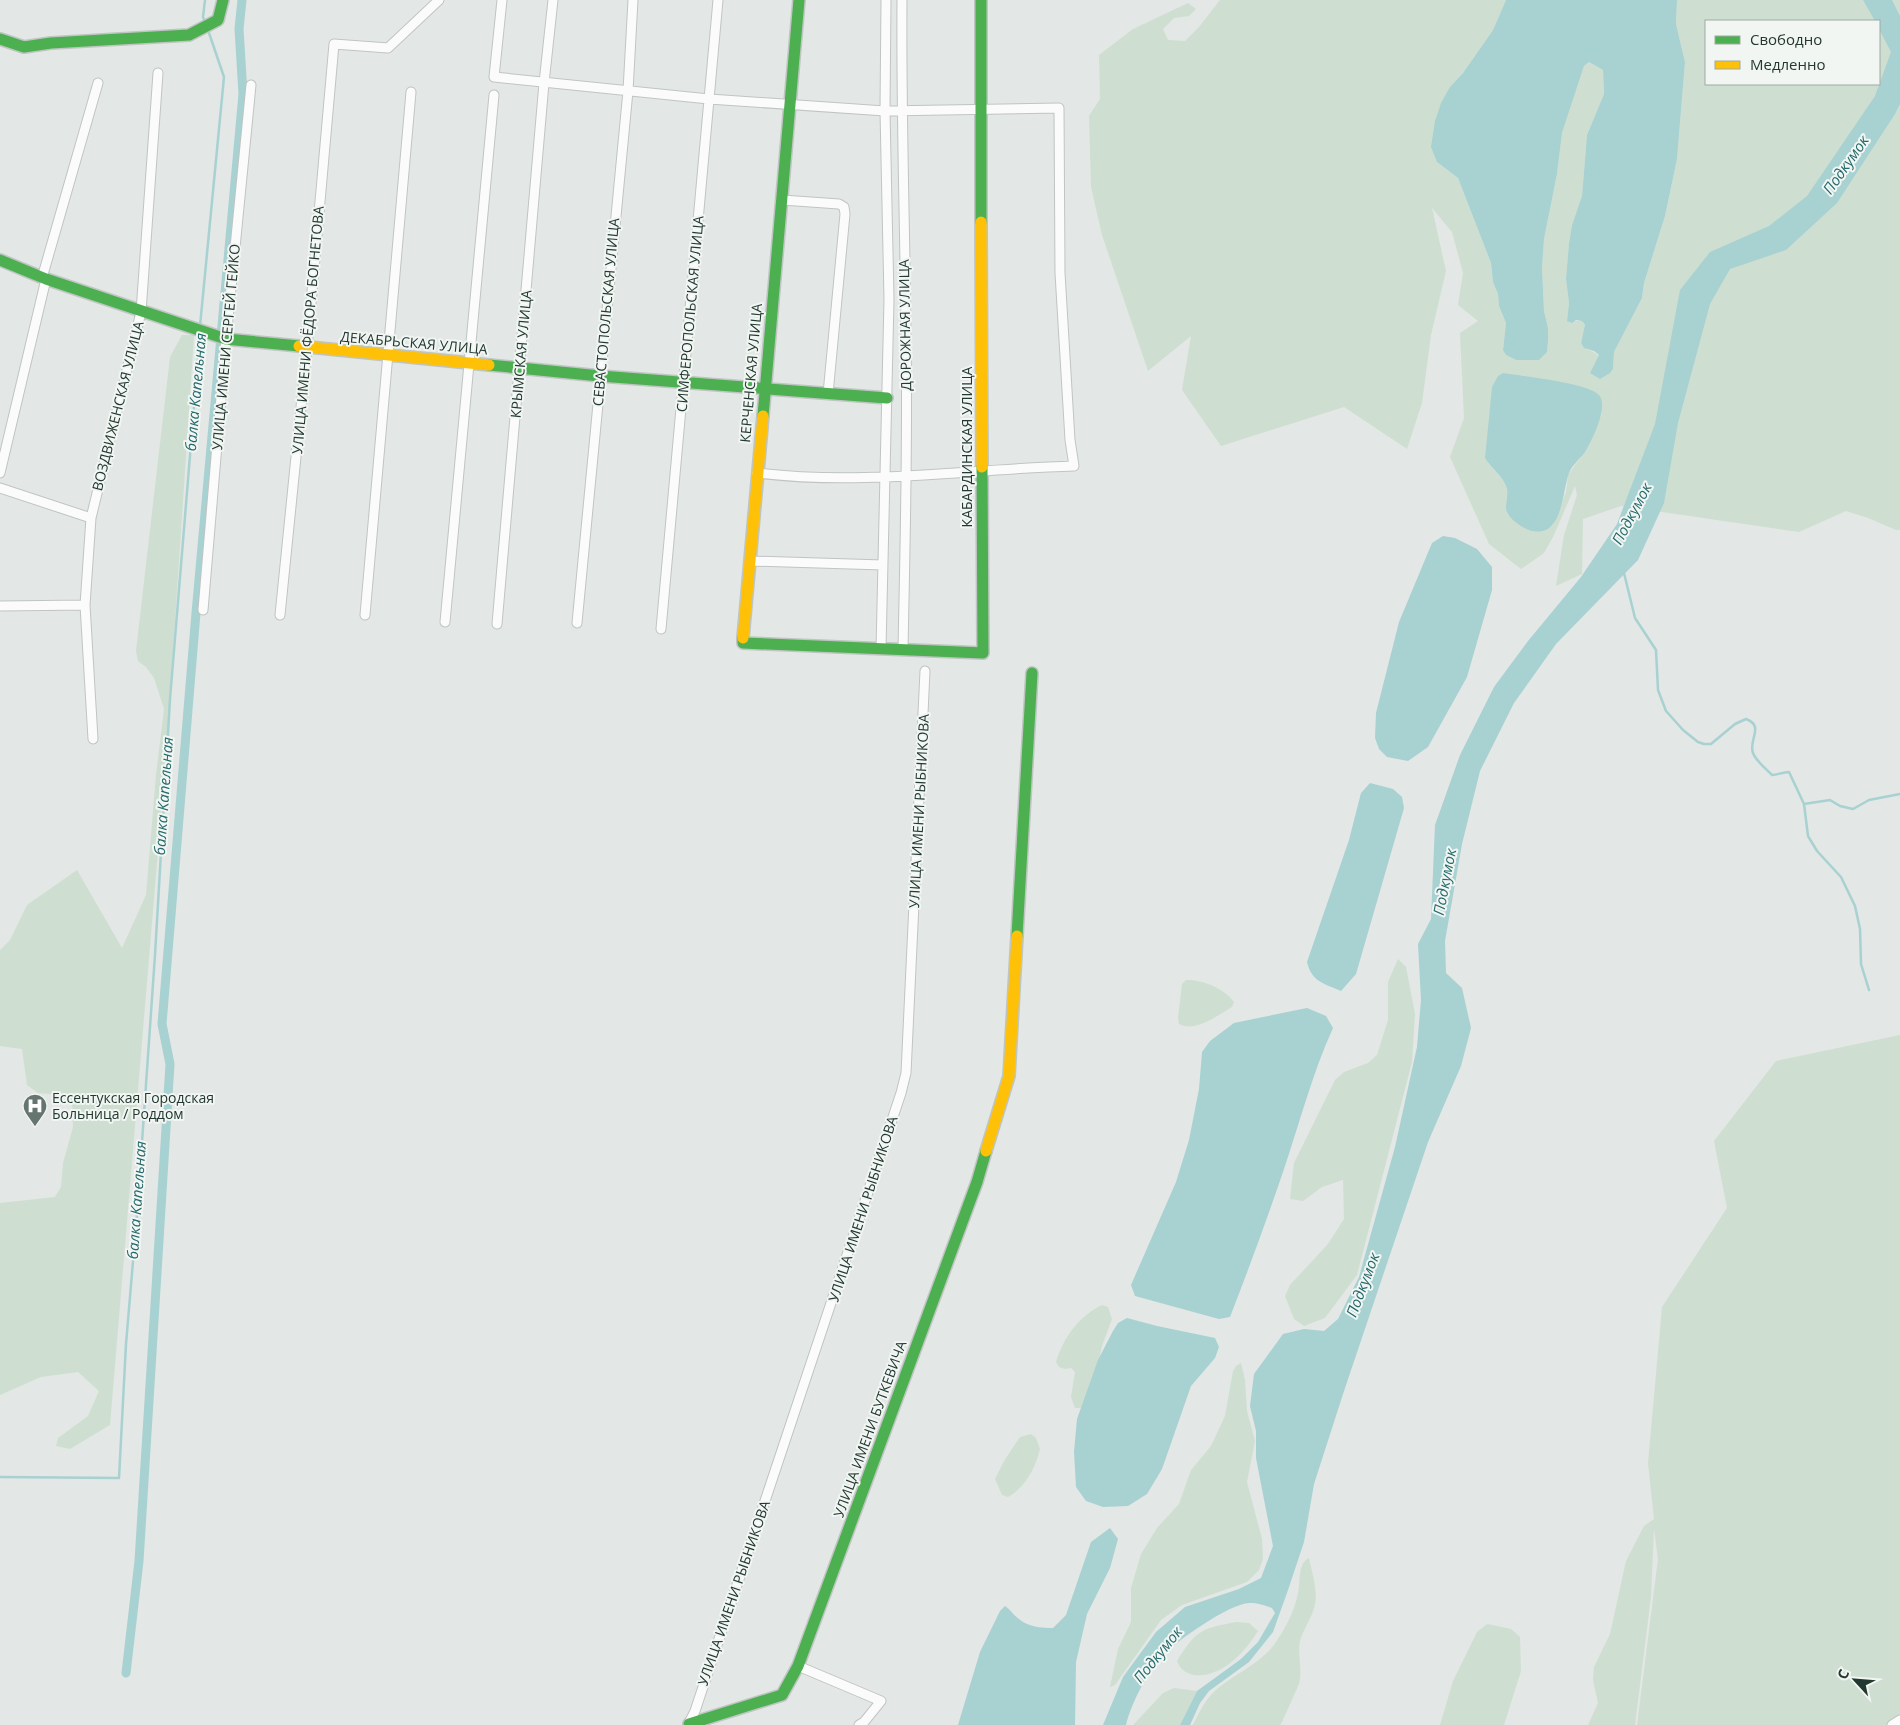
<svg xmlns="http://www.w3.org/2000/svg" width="1900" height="1725" viewBox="0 0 1900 1725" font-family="'Open Sans',sans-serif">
<rect width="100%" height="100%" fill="#e3e7e5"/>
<path fill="#cedfd1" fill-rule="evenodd" d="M 1220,0 L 1506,0 L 1493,30 L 1463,73 L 1450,87 L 1437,162 L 1458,178 L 1491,263 L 1493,282 L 1498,294 L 1499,306 L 1506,323 L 1503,349 L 1506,355 L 1516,360 L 1547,352 L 1548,328 L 1544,311 L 1542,268 L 1544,239 L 1557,174 L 1562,133 L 1584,66 L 1589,62 L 1603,70 L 1604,94 L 1587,135 L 1582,196 L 1572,225 L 1569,243 L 1566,279 L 1569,303 L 1567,321 L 1582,321 L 1585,326 L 1581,343 L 1584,348 C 1600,353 1602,360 1610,373 L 1613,369 L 1614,352 L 1642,298 L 1644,283 L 1665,216 L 1677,159 L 1685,62 L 1676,24 L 1677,0 L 1900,0 L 1900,530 L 1896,530 L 1868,518 L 1846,511 L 1799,532 L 1621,506 L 1583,519 L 1582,574 L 1556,586 L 1564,535 L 1577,495 L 1575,486 L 1554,535 L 1544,553 L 1521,569 L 1489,544 L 1450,457 L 1464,418 L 1460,333 L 1478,321 L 1458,305 L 1463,273 L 1452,232 L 1432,208 L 1446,271 L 1431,335 L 1422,403 L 1407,449 L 1344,407 L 1221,446 L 1182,390 L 1191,336 L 1148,371 L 1102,235 L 1091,187 L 1089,116 L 1100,99 L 1099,55 L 1133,29 L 1188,3 L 1196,9 L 1189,16 L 1174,18 L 1163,29 L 1168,40 L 1185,41 L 1199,27 ZM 1706,21 L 1879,21 L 1879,84 L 1706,84 ZM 1602,413 L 1585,451 L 1568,475 L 1566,492 L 1553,525 L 1508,515 C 1504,507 1508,499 1507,490 C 1505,480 1495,470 1488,463 L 1489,414 Z
M 182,335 L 194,335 L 167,743 L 110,1425 L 70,1449 L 56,1446 L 58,1438 L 88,1416 L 99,1391 L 78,1372 L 41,1377 L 0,1395 L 0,1203 L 55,1197 L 61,1187 L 63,1163 L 73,1127 L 72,1101 L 62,1095 L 38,1093 L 27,1085 L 22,1049 L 0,1046 L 0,950 L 10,940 L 27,905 L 77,870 L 122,948 L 146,895 L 156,775 L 164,709 L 154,678 L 146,667 L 138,661 L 136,651 L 170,357 Z
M 1398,959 L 1406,967 L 1415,1014 L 1412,1062 L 1357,1275 L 1325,1318 L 1304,1326 L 1294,1319 L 1285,1296 L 1290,1285 L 1328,1244 L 1344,1219 L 1343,1180 L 1322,1187 L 1303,1201 L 1290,1199 L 1294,1163 L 1335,1080 L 1344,1072 L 1368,1063 L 1377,1055 L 1388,1020 L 1388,982 Z
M 1186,980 C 1203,980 1224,988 1234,1002 L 1232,1007 C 1218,1015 1195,1033 1179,1024 L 1178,1018 L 1182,984 Z
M 1900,1035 L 1900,1725 L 1637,1725 L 1658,1559 L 1654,1529 L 1651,1597 L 1635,1725 L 1588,1725 L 1598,1703 L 1593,1680 L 1594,1667 L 1610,1634 L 1626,1561 L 1644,1526 L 1654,1519 L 1648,1463 L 1662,1307 L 1727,1208 L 1714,1141 L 1776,1061 Z
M 1102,1305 L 1108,1307 L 1112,1319 L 1102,1346 L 1097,1370 L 1081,1408 L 1075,1408 L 1071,1397 L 1075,1372 L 1071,1368 L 1065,1369 L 1059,1367 L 1056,1362 C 1064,1337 1078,1317 1102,1305 Z
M 1241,1363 L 1245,1380 L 1247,1411 L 1255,1441 L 1247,1482 L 1262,1539 L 1263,1559 L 1259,1570 L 1247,1582 L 1182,1605 L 1161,1620 L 1115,1685 L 1110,1687 L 1118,1649 L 1131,1622 L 1131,1588 L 1141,1554 L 1157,1528 L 1179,1504 L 1191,1470 L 1211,1446 L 1225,1416 L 1233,1371 L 1236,1366 Z
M 1031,1434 L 1036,1438 L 1040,1449 C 1036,1467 1025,1488 1008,1497 L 1002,1495 L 995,1479 L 1004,1461 L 1020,1437 Z
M 1309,1558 C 1312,1573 1319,1593 1314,1608 C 1311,1619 1303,1630 1300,1641 C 1297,1655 1303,1670 1299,1684 L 1282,1722 L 1280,1725 L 1193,1725 C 1198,1715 1203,1704 1211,1695 C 1230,1675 1260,1666 1276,1642 C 1286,1627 1295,1610 1298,1593 C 1301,1581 1297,1564 1309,1558 Z
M 1237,1622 L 1249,1623 L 1258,1631 C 1245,1652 1222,1678 1194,1675 C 1185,1673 1180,1669 1177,1661 C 1196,1630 1202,1628 1237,1622 Z
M 1487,1624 L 1511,1629 L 1520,1637 L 1521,1671 L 1504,1725 L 1440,1725 L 1453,1681 L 1477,1632 Z
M 1174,1688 L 1197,1691 L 1180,1725 L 1133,1725 L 1163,1693 Z"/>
<path fill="#a8d1d1" d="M 1506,0 L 1677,0 L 1676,24 L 1685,62 L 1677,159 L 1665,216 L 1644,283 L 1642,298 L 1614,352 L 1613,369 L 1610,373 L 1600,379 L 1590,373 L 1599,355 L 1594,351 L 1584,348 L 1581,343 L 1585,325 L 1582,321 L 1576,320 L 1572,323 L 1567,321 L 1569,303 L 1566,279 L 1569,243 L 1572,225 L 1582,196 L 1587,135 L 1604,94 L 1603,70 L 1589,62 L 1584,66 L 1562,133 L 1557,174 L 1544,239 L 1542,268 L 1544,311 L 1548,328 L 1548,340 L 1547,352 L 1539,360 L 1516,360 L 1506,355 L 1503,350 L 1506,323 L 1499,306 L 1498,294 L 1493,282 L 1491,263 L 1458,178 L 1437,162 L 1431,147 L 1435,121 L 1441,103 L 1450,87 L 1463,73 L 1493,30 Z
M 1863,0 L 1892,0 L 1900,16 L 1900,104 L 1895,114 L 1837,203 L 1786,250 L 1730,269 L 1710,304 L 1678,423 L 1664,503 L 1638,560 L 1556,644 L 1514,703 L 1480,771 L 1462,844 L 1445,941 L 1446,973 L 1462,988 L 1471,1028 L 1461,1066 L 1428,1142 L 1344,1391 L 1314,1484 L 1304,1542 L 1288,1590 L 1273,1632 L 1249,1662 L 1209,1691 L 1200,1703 L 1190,1725 L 1180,1725 L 1197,1691 L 1241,1659 L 1258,1642 L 1275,1613 L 1272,1608 C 1264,1605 1258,1603 1249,1603 C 1229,1604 1176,1641 1161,1657 C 1147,1673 1131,1704 1126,1725 L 1103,1725 L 1123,1677 L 1156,1632 L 1185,1607 L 1239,1589 L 1261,1578 L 1273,1546 L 1256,1458 L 1256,1431 L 1250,1406 L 1254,1374 L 1283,1334 L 1304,1329 L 1324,1331 L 1338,1319 L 1359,1277 L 1395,1147 L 1417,1047 L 1421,1000 L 1418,944 L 1431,919 L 1435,825 L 1460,755 L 1494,687 L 1528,641 L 1581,577 L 1617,524 L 1655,424 L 1680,290 L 1710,252 L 1769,226 L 1807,196 L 1875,96 L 1891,52 L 1879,29 L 1879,21 L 1875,21 Z
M 1503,373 C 1522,376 1589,383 1599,395 C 1609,407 1592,440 1585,452 C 1580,459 1572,465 1569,473 C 1562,491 1563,537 1533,531 C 1525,530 1506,518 1506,508 C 1506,502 1508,495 1507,489 C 1504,477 1491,468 1485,458 L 1492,387 L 1498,376 Z
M 1443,536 L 1455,538 L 1477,549 L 1492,567 L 1492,590 L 1467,677 L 1428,747 L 1408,761 L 1387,757 L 1379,749 L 1375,738 L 1376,713 L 1399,622 L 1432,543 Z
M 1370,783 L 1393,789 L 1402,797 L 1404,808 L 1356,974 L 1341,991 C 1323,983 1312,982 1307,962 L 1349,840 L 1361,793 Z
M 1307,1008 L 1326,1016 L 1333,1028 C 1312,1074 1300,1122 1284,1169 C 1267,1219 1249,1268 1230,1317 L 1219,1319 L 1135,1296 L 1131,1285 L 1176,1182 L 1189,1140 L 1199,1089 L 1202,1052 L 1210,1041 L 1234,1023 Z
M 1127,1318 L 1157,1326 L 1215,1338 L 1219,1347 L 1215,1358 L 1191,1386 L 1162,1469 L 1147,1494 L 1128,1506 L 1103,1507 L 1086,1501 L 1076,1487 L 1074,1452 L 1077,1419 L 1098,1360 L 1113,1331 L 1118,1323 Z
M 1110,1528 L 1118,1539 L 1110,1568 L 1087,1614 L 1076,1662 L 1075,1725 L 958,1725 L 980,1652 L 1000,1611 L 1005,1606 C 1011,1610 1013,1615 1019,1619 C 1028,1627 1041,1628 1053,1628 L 1066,1615 L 1091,1542 Z"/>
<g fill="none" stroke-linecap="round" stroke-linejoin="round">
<path stroke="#a8d1d1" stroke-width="2.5" d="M 205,22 L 203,17 L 205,0
M 200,326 L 224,77 L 208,30
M 1624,573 L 1635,618 L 1656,650 L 1658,690 L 1666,711 L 1683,730 L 1698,742 L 1704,744 L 1711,744 L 1735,724 L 1746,719 C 1765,726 1748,740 1753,753 C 1756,761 1766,769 1772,775 C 1778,775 1782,772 1789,772 L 1804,804 L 1808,836 L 1817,851 L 1841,877 L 1855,906 L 1860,929 L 1861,964 L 1869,990
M 1804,804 L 1830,800 L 1840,806 L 1853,809 L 1869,800 L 1900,794
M 0,1477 L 119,1478 L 126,1344 L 137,1214 L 155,955 L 170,699 L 200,334"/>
<path stroke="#a8d1d1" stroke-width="9" d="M 126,1673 L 139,1561 L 170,1064 L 162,1024 L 196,613 L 243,94 L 239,29 L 242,0"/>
<defs>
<path id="street" d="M 502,0 L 494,77 L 709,99 L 885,111 L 1059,108 L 1060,273 L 1070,440 L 1074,466 C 968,469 863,486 757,473
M 902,0 C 901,112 905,224 906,336 C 908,441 905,545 903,650
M 782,200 L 839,204 L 844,207 L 845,214 L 828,394
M 42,278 L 98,83
M 0,473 L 46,279
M 0,488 L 91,518
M 750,561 L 883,565
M 0,606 L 85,605
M 203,610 L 226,339 L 251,85
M 280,615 L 307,348 L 334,44 L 388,48 L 439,0
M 365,615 L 411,92
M 445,622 L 494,95
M 577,623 L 628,91 L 633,0
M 497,624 L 544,83 L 553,0
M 661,629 L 718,0
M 881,649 L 889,299 L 885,111 L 886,0
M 93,739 L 85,605 L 91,518 L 141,312 L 158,73
M 798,1666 L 881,1701 L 864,1722 L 859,1725
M 688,1725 L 695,1711 L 901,1093 L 906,1073 L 925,671
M 1892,1725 L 1900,1720"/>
<path id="fast" d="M 0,39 L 24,47 L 51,43 L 189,35 L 218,20 L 223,0
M 981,222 L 981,0
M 0,260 L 46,279 L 226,339 L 299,346
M 489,365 L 600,376 L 887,398
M 763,416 L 799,0
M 743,638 L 743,643 L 983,653 L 982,467
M 1017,936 L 1032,673
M 689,1724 L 782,1695 L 798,1666 L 977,1182 L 986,1151"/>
<path id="slow" d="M 981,222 L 982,467
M 299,346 L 489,365
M 743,638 L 763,416
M 986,1151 L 1009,1076 L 1017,936"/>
</defs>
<use href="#street" stroke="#c0c4c2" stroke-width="11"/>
<use href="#fast" stroke="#bfc5c2" stroke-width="14"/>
<use href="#slow" stroke="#bfc5c2" stroke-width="14"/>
<use href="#street" stroke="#fbfbfb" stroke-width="9"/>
<use href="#fast" stroke="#4caf50" stroke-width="11"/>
<use href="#slow" stroke="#ffc107" stroke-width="11"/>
</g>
<defs>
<symbol id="hospital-pin" viewBox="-11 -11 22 30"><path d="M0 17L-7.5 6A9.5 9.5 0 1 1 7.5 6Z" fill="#66756f" stroke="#f1f6f3"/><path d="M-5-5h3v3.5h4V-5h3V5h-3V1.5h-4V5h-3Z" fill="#fff"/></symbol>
</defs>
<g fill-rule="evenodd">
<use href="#hospital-pin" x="21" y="1092" width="28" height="38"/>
</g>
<g text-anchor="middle" stroke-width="4" stroke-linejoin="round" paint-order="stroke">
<g font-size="14" fill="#233830" stroke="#f1f6f3">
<text transform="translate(606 312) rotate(-85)" y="5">СЕВАСТОПОЛЬСКАЯ УЛИЦА</text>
<text transform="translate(690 314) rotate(-85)" y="5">СИМФЕРОПОЛЬСКАЯ УЛИЦА</text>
<text transform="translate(905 325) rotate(-91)" y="5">ДОРОЖНАЯ УЛИЦА</text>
<text transform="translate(308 330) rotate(-85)" y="5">УЛИЦА ИМЕНИ ФЁДОРА БОГНЕТОВА</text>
<text transform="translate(414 343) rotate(5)" y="5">ДЕКАБРЬСКАЯ УЛИЦА</text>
<text transform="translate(226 347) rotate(-85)" y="5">УЛИЦА ИМЕНИ СЕРГЕЙ ГЕЙКО</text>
<text transform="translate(521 354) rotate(-85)" y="5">КРЫМСКАЯ УЛИЦА</text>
<text transform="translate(751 373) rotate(-85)" y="5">КЕРЧЕНСКАЯ УЛИЦА</text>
<text transform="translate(118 406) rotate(-76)" y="5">ВОЗДВИЖЕНСКАЯ УЛИЦА</text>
<text transform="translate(967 447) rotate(-90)" y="5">КАБАРДИНСКАЯ УЛИЦА</text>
<text transform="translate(919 811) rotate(-87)" y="5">УЛИЦА ИМЕНИ РЫБНИКОВА</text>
<text transform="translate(863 1209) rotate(-72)" y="5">УЛИЦА ИМЕНИ РЫБНИКОВА</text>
<text transform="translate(870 1429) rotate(-70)" y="5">УЛИЦА ИМЕНИ БУТКЕВИЧА</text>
<text transform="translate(734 1593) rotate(-71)" y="5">УЛИЦА ИМЕНИ РЫБНИКОВА</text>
</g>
<g font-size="14" fill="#233830" stroke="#f1f6f3" text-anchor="start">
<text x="52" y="1103">Ессентукская Городская<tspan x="52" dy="16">Больница / Роддом</tspan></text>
</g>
<g font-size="15" font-style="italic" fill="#25696c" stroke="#f1f6f3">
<text transform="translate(1846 165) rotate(-55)" y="5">Подкумок</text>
<text transform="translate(196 392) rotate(-85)" y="5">балка Капельная</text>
<text transform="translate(1632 514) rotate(-62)" y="5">Подкумок</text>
<text transform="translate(164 796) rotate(-86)" y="5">балка Капельная</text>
<text transform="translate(1445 882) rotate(-79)" y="5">Подкумок</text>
<text transform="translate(137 1200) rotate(-86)" y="5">балка Капельная</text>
<text transform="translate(1363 1285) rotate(-69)" y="5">Подкумок</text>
<text transform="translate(1158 1655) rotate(-51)" y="5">Подкумок</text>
</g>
</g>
<rect x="1705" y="20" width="175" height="65" fill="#f1f6f3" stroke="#9faaa5"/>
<rect x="1715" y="36" width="25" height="8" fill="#4caf50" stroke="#9faaa5"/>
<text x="1750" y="45" font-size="15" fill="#233830">Свободно</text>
<rect x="1715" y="61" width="25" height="8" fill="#ffc107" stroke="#9faaa5"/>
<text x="1750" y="70" font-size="15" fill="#233830">Медленно</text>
<g transform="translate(1855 1680) rotate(296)" stroke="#f1f6f3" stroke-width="4" paint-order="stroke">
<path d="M0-4L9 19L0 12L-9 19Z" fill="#233830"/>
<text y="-8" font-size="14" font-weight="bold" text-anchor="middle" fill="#233830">С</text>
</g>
</svg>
